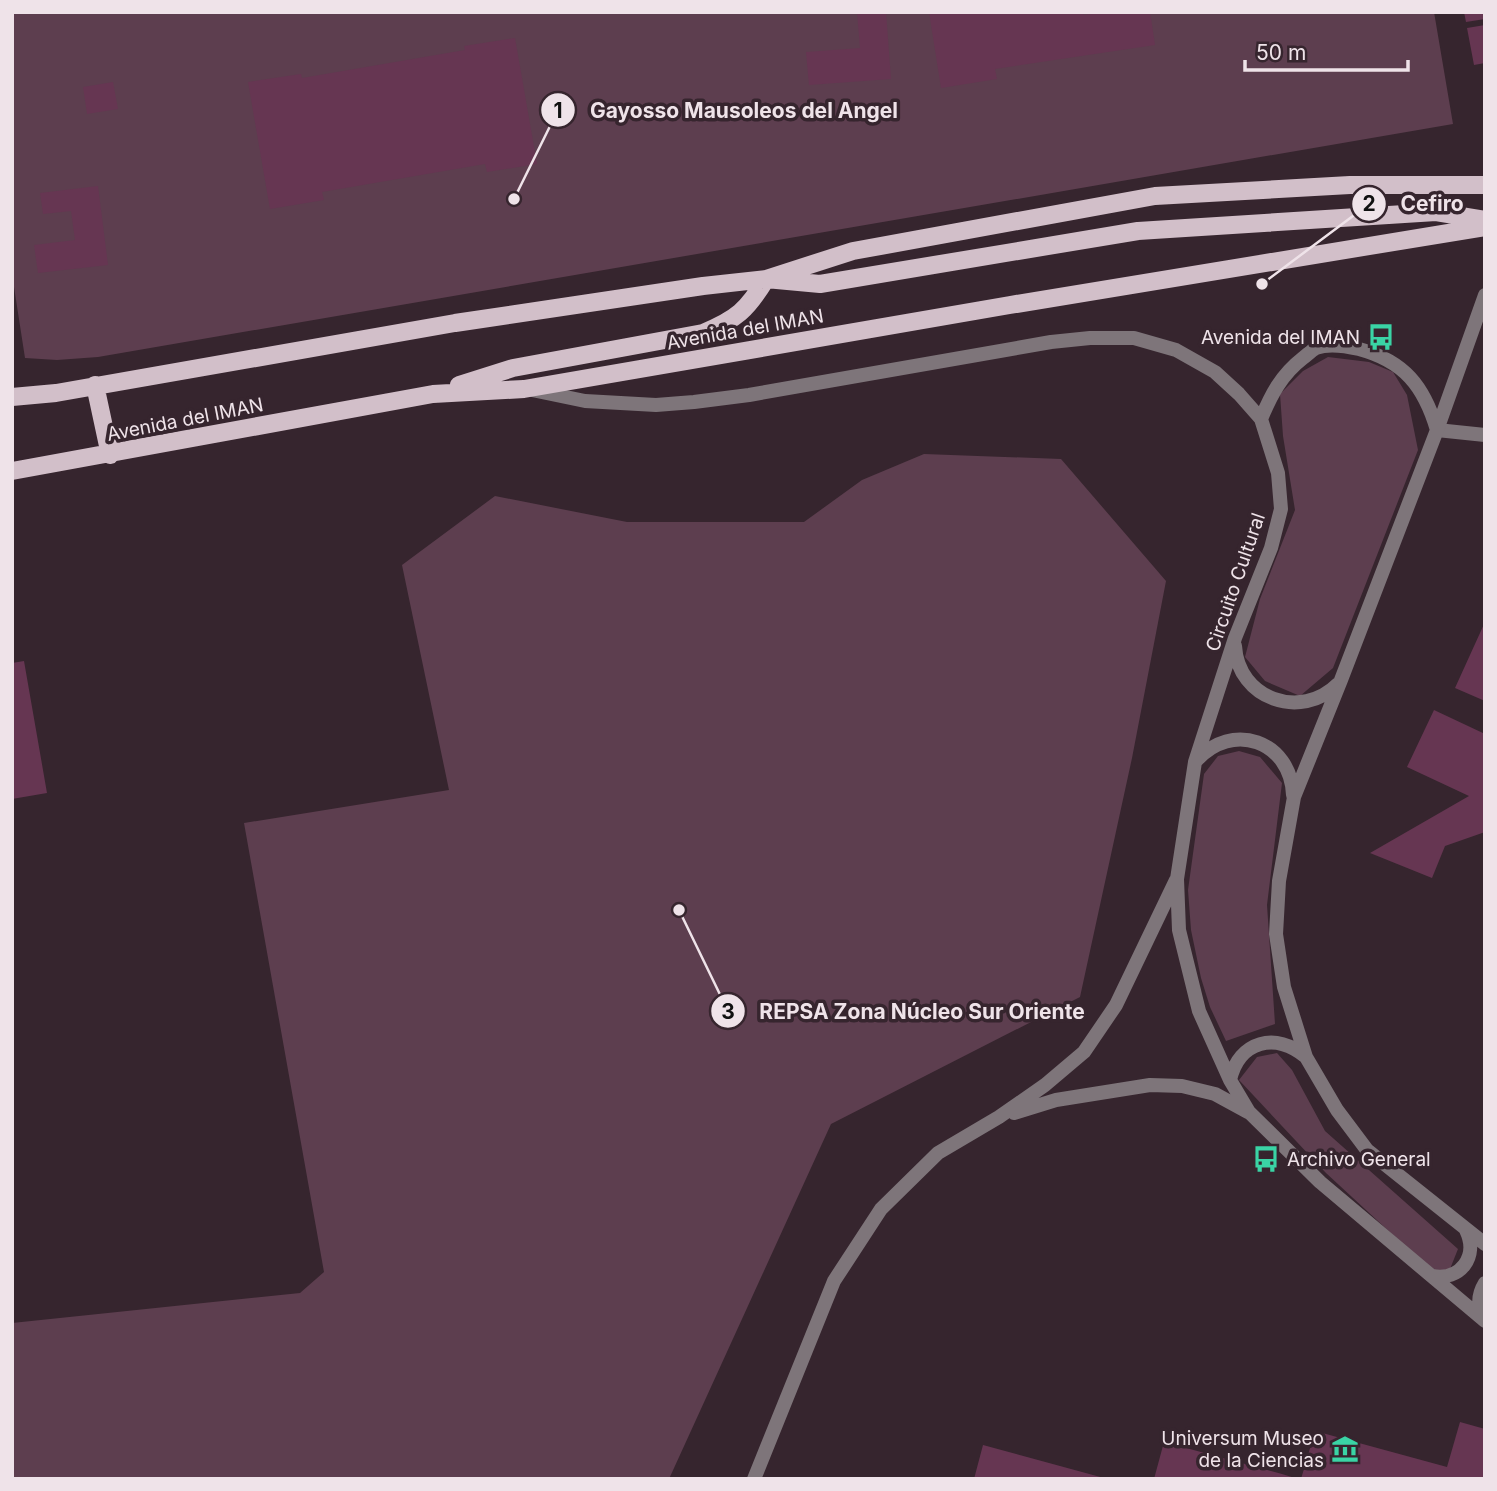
<svg xmlns="http://www.w3.org/2000/svg" width="1497" height="1491" viewBox="0 0 1497 1491" font-family="Inter,sans-serif">
<rect width="100%" height="100%" fill="#36252e"/>
<path fill="#5d3e4f" d="M 12,12 L 1434,12 L 1453,124 L 98,357 L 57,360 L 25,358 L 12,274 Z
M 1328,357 L 1369,362 L 1393,372 L 1407,395 L 1418,450 L 1333,668 L 1300,696 L 1265,681 L 1245,657 L 1260,599 L 1295,510 L 1283,436 L 1280,394 L 1303,371 Z
M 924,454 L 1061,459 L 1166,581 L 1132,758 L 1080,997 L 831,1124 L 669,1479 L 12,1479 L 12,1323 L 300,1293 L 324,1272 L 244,823 L 449,790 L 402,565 L 495,496 L 627,522 L 804,522 L 862,480 Z
M 1239,751 L 1260,757 L 1282,783 L 1267,905 L 1275,1024 L 1226,1041 L 1210,1007 L 1201,978 L 1191,930 L 1188,890 L 1204,774 L 1218,756 Z
M 1277,1053 L 1292,1070 L 1325,1131 L 1458,1249 L 1450,1269 L 1433,1272 L 1326,1173 L 1239,1080 L 1257,1057 Z"/>
<path fill="#663652" d="M 857,12 L 886,12 L 891,79 L 809,85 L 806,52 L 860,48 Z
M 929,12 L 1083,12 L 1084,15 L 1101,12 L 1150,12 L 1155,45 L 995,69 L 997,79 L 941,88 Z
M 1464,12 L 1485,12 L 1485,19 L 1466,22 Z
M 1485,25 L 1485,63 L 1474,65 L 1467,28 Z
M 515,38 L 537,164 L 487,172 L 485,164 L 322,192 L 324,200 L 270,209 L 248,82 L 301,74 L 302,78 L 465,50 L 464,46 Z
M 113,82 L 118,109 L 87,114 L 83,87 Z
M 98,186 L 108,265 L 38,273 L 34,245 L 75,240 L 71,211 L 43,214 L 40,193 Z
M 1485,622 L 1485,701 L 1455,688 Z
M 24,661 L 47,793 L 12,799 L 12,663 Z
M 1434,710 L 1485,734 L 1485,832 L 1445,846 L 1432,878 L 1370,853 L 1469,796 L 1407,767 Z
M 1460,1422 L 1485,1429 L 1485,1479 L 1301,1479 L 1315,1431 L 1447,1467 Z
M 1164,1442 L 1282,1474 L 1298,1479 L 1154,1479 Z
M 983,1445 L 1104,1478 L 1104,1479 L 974,1479 Z"/>
<g fill="none" stroke-linecap="round" stroke-linejoin="round">
<path stroke="#7e757a" stroke-width="14" d="M 1437,430 L 1485,435"/>
<path stroke="#7e757a" stroke-width="14" d="M 1485,295 L 1437,430 L 1341,680 L 1294,797 L 1279,881 L 1276,934 L 1284,987 L 1306,1057 L 1337,1110 L 1367,1150 L 1485,1244
M 532,390 L 585,401 L 656,405 L 694,402 L 749,395 L 1051,342 L 1090,338 L 1134,338 L 1176,350 L 1215,372 L 1239,394 L 1261,419 L 1278,473 L 1281,509 L 1271,548 L 1235,638 L 1195,762 L 1177,879 L 1179,930 L 1199,1011 L 1230,1080 L 1249,1112 L 1320,1182 L 1485,1321
M 1261,419 C 1271,395 1281,375 1303,358 C 1307,355 1312,350 1316,348 C 1329,343 1346,346 1359,349 C 1404,361 1424,386 1437,430
M 1235,646 C 1238,699 1301,721 1338,684
M 1196,761 C 1232,720 1291,741 1293,795
M 1230,1080 C 1239,1041 1276,1031 1306,1057
M 1014,1113 L 1056,1100 L 1150,1085 L 1182,1086 L 1215,1094 L 1248,1112
M 1432,1276 C 1460,1281 1479,1257 1466,1230
M 1485,1283 C 1477,1296 1477,1307 1485,1320
M 754,1479 L 834,1281 L 881,1209 L 938,1153 L 999,1117 L 1045,1085 L 1084,1052 L 1116,1005 L 1176,880"/>
<path stroke="#d2bfc9" stroke-width="18" d="M 95,385 L 110,455
M 459,385 L 513,368 L 703,333 C 737,319 747,310 766,279 L 853,251 L 1155,196 L 1350,185 L 1485,185
M 12,397 L 56,393 L 455,323 L 703,286 L 766,279 L 820,284 L 1138,231 L 1436,212 L 1485,220
M 12,471 L 433,394 L 524,389 L 1010,305 L 1485,227"/>
</g>
<defs>
<symbol id="bus-bare" viewBox="-9 -9 18 18"><path d="M-5-6H5V4H4V6H2V4H-2V6H-4V4H-5ZM-3.5-4V0h7V-4ZM-3.5 1.2v1.5H-2V1.2ZM2 1.2v1.5H3.5V1.2Z" fill="#3ad4a5" stroke="#36252e" stroke-width="2.5" paint-order="stroke"/></symbol>
<symbol id="museum-bare" viewBox="-9 -9 18 18"><path d="M0-6L6-3V-2H-6V-3ZM-5-1h2V3h-2ZM-1-1h2V3h-2ZM3-1h2V3H3ZM-6 4H6V6H-6Z" fill="#3ad4a5" stroke="#36252e" stroke-width="2.5" paint-order="stroke"/></symbol>
</defs>
<g fill-rule="evenodd">
<use href="#bus-bare" x="1362" y="318" width="38" height="38"/>
<use href="#bus-bare" x="1247" y="1140" width="38" height="38"/>
<use href="#museum-bare" x="1326" y="1430" width="38" height="38"/>
</g>
<g text-anchor="middle" stroke-width="7" stroke-linejoin="round" paint-order="stroke">
<g font-size="19" fill="#efe3e9" stroke="#36252e">
<text transform="translate(745 329) rotate(-10)" y="7">Avenida del IMAN</text>
<text transform="translate(185 419) rotate(-11)" y="7">Avenida del IMAN</text>
<text transform="translate(1235 582) rotate(-71)" y="7">Circuito Cultural</text>
</g>
<g font-size="19" fill="#efe3e9" stroke="#36252e" text-anchor="end">
<text x="1360" y="344">Avenida del IMAN</text>
<text x="1287" y="1166" text-anchor="start">Archivo General</text>
<text x="1324" y="1445">Universum Museo<tspan x="1324" dy="22">de la Ciencias</tspan></text>
</g>
</g>
<path fill="none" stroke="#efe3e9" stroke-width="2.5" d="M514 199L558 110M1262 284L1369 204M679 910L728 1011"/>
<g fill="#efe3e9" stroke="#36252e" stroke-width="2.5">
<circle cx="514" cy="199" r="7"/>
<circle cx="1262" cy="284" r="7"/>
<circle cx="679" cy="910" r="7"/>
<circle cx="558" cy="110" r="18"/>
<circle cx="1369" cy="204" r="18"/>
<circle cx="728" cy="1011" r="18"/>
</g>
<g font-size="21" text-anchor="middle" font-weight="bold" fill="#111">
<text x="558" y="118">1</text>
<text x="1369" y="211">2</text>
<text x="728" y="1019">3</text>
</g>
<g font-size="21" text-anchor="middle" font-weight="bold" fill="#efe3e9" stroke="#36252e" stroke-width="7" stroke-linejoin="round" paint-order="stroke">
<text x="744" y="118">Gayosso Mausoleos del Angel</text>
<text x="1432" y="211">Cefiro</text>
<text x="922" y="1019">REPSA Zona Núcleo Sur Oriente</text>
</g>
<rect width="1497" height="1491" fill="none" stroke="#efe3e9" stroke-width="28"/>
<path d="M1245 60v10h163v-10" fill="none" stroke="#efe3e9" stroke-width="3.5"/>
<text x="1256" y="60" font-size="21" fill="#efe3e9" stroke="#36252e" stroke-width="5" paint-order="stroke">50 m</text>
</svg>
